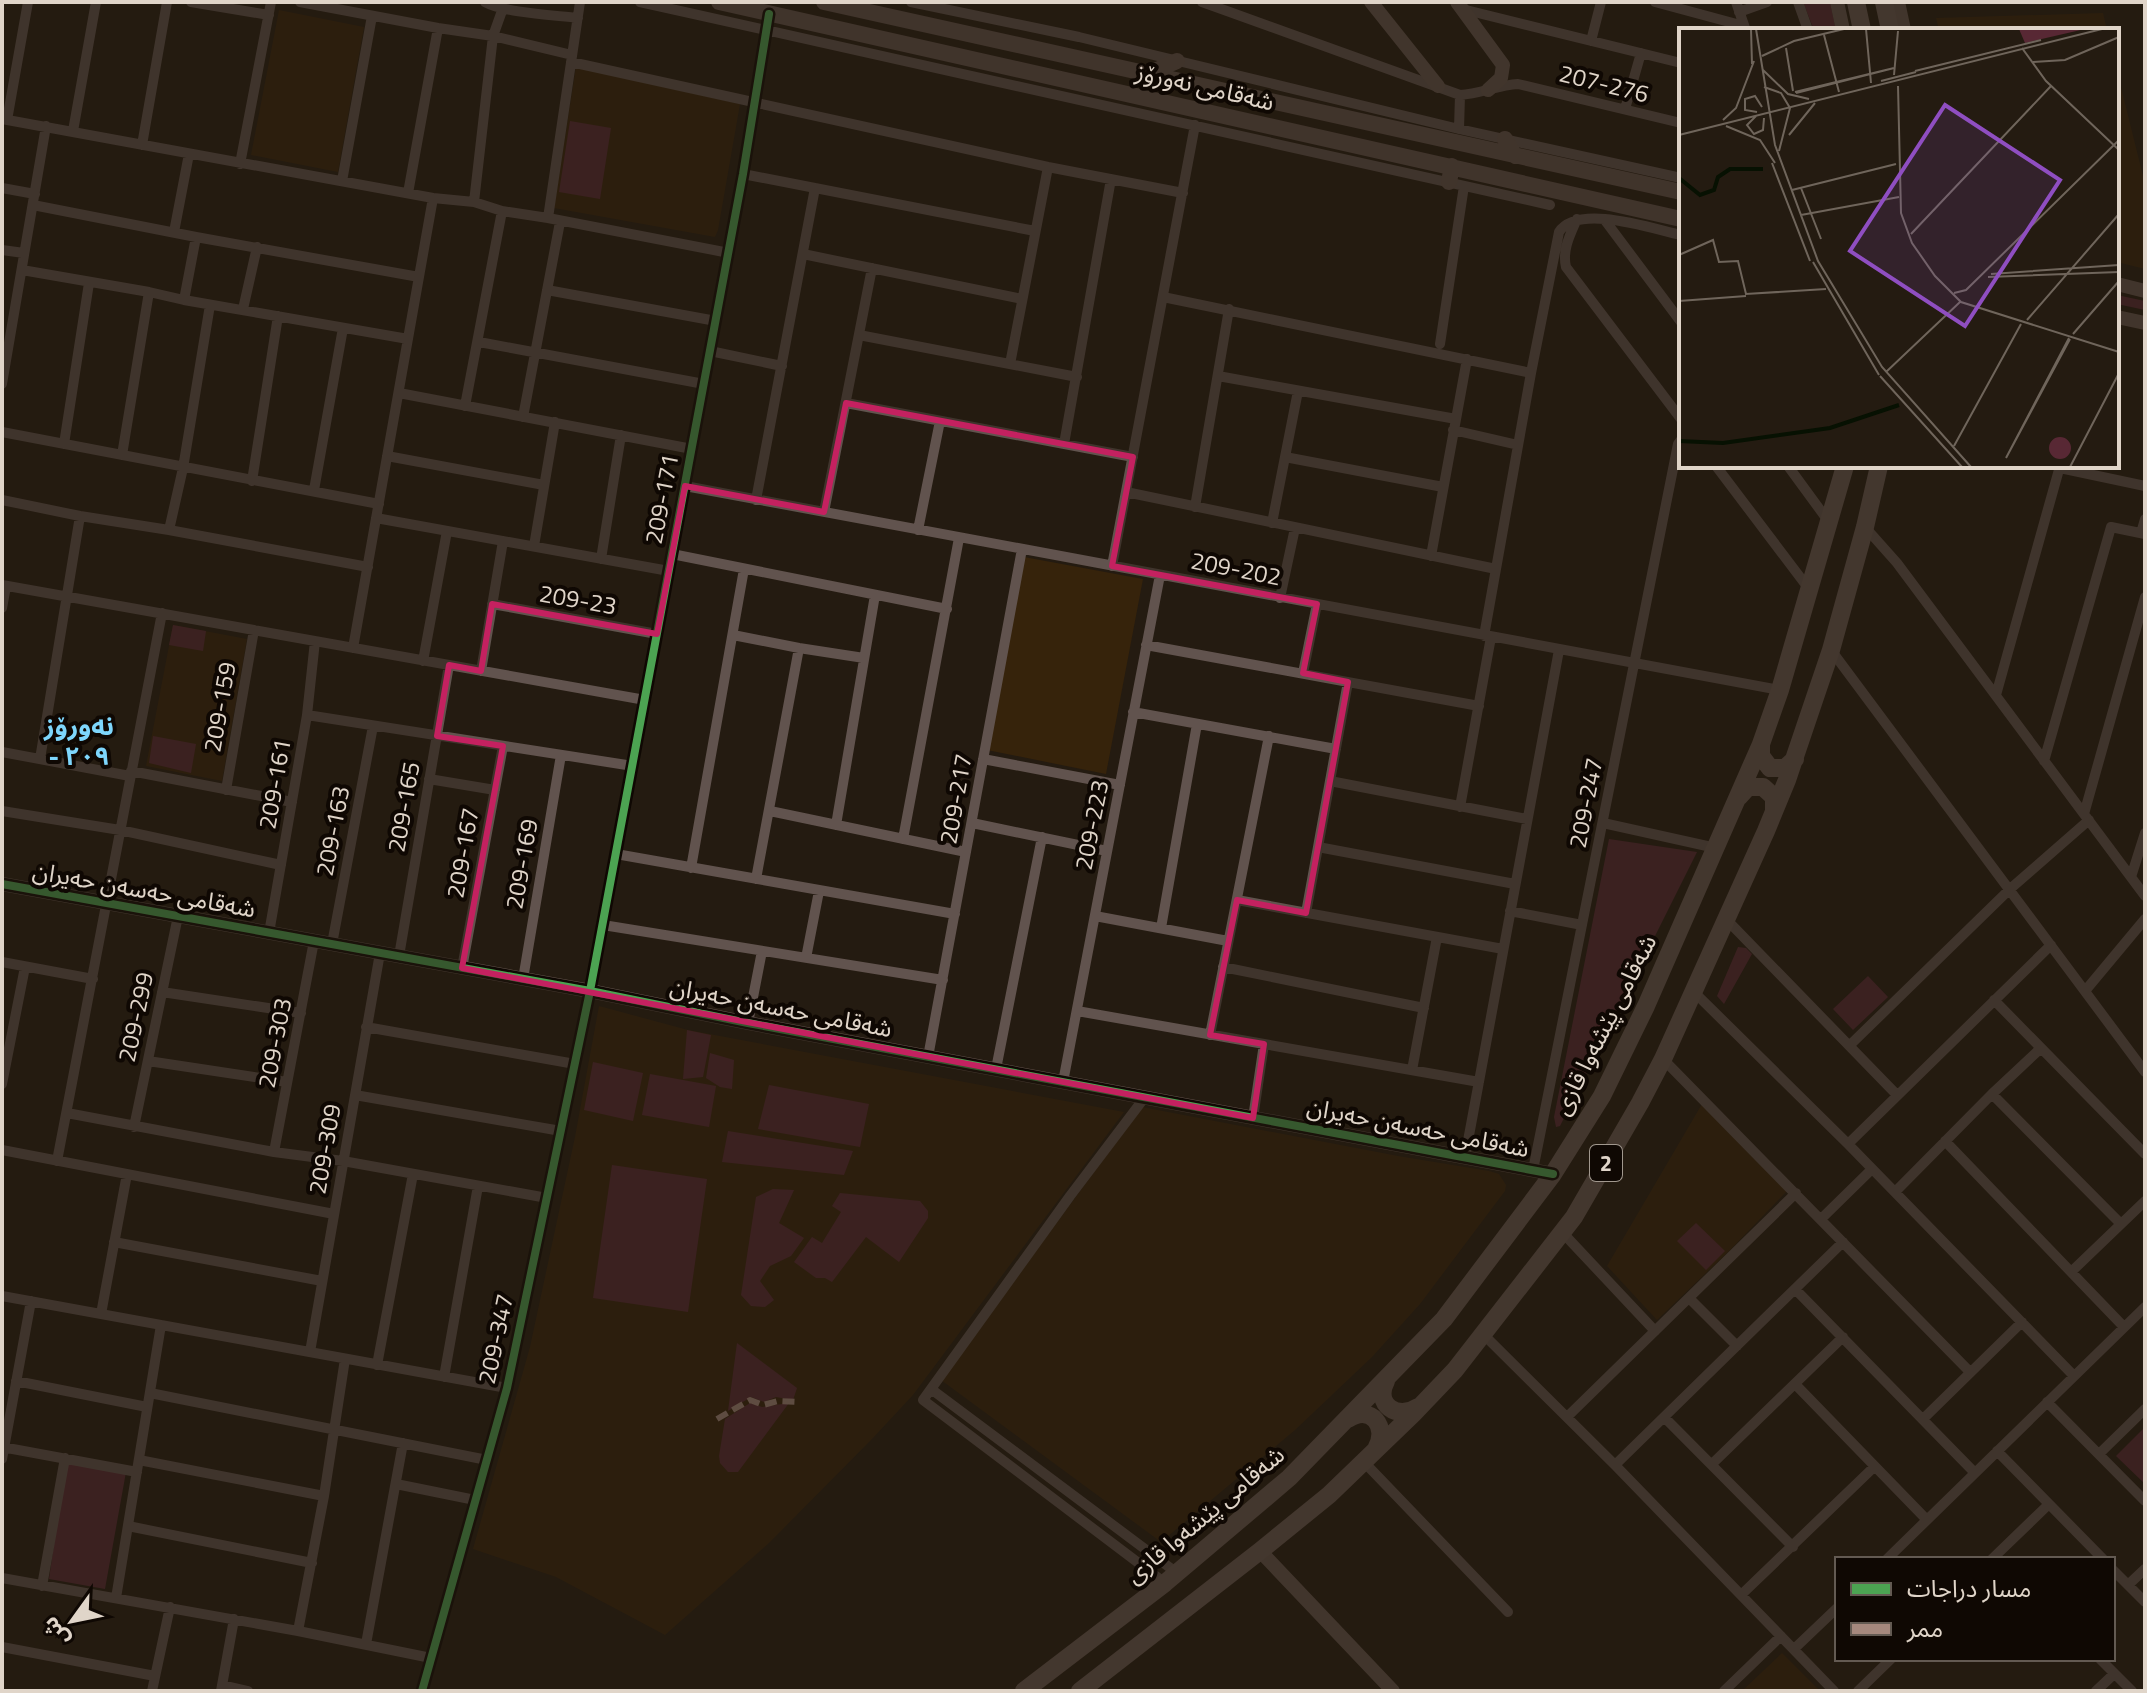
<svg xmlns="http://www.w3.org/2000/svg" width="2147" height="1693" viewBox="0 0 2147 1693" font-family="'Titillium Web','Noto Sans Arabic',sans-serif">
<rect width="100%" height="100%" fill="#241b11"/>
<path fill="#36230b" d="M 279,10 L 364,27 L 338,172 L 251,155 Z
M 2103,13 L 2107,30 L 1939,30 L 1936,18 Z
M 576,67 L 740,104 L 718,230 L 715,237 L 554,208 Z
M 2117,71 L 2145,184 L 2145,269 L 2117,262 Z
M 1024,557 L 1143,579 L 1106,774 L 987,750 Z
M 173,625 L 247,639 L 222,781 L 146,766 Z
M 599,1006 L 688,1030 L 1124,1112 L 913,1395 L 872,1439 L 769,1543 L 665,1635 L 556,1577 L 473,1549 L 530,1347 L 575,1137 Z
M 1702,1104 L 1787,1191 L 1731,1249 L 1657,1320 L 1607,1266 Z
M 1142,1107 L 1398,1156 L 1489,1171 L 1499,1174 L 1506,1185 L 1505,1191 L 1420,1304 L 1372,1357 L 1295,1430 L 1161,1542 L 941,1380 Z
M 1782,1653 L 1820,1691 L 1742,1691 Z"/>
<path fill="#582834" d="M 1803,2 L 1830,2 L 1836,30 L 1814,30 Z
M 570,121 L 611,128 L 600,199 L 559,192 Z
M 2117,295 L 2145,301 L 2145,310 L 2117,304 Z
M 173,625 L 206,631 L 203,651 L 169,645 Z
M 153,736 L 196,744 L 191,773 L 149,763 Z
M 1609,839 L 1697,852 L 1560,1126 L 1556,1127 L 1554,1117 Z
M 1738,947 L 1746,948 L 1752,954 L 1724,1004 L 1717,996 Z
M 1868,976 L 1888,997 L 1853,1030 L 1833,1009 Z
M 687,1030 L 711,1035 L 703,1077 L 683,1079 Z
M 710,1053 L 734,1060 L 732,1089 L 720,1087 L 706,1078 Z
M 593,1062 L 643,1073 L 633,1121 L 584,1110 Z
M 650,1074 L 716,1086 L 709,1127 L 642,1115 Z
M 769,1085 L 869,1104 L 860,1147 L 758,1129 Z
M 728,1131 L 853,1151 L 844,1175 L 722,1162 Z
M 612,1165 L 707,1179 L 688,1312 L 593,1298 Z
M 773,1189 L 794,1190 L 779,1223 L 804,1238 L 791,1256 L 770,1266 L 760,1281 L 774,1300 L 765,1307 L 751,1306 L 741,1295 L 756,1197 Z
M 840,1193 L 920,1201 L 928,1211 L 928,1218 L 899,1262 L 866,1237 L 832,1282 L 825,1278 L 816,1278 L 794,1262 L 812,1237 L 822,1243 L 841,1212 L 832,1206 Z
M 1696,1223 L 1725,1251 L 1706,1270 L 1677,1241 Z
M 737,1343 L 797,1388 L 793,1400 L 776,1397 L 764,1402 L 751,1397 L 728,1411 Z
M 750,1403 L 762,1407 L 789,1403 L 738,1472 L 728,1472 L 720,1463 L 719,1456 L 725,1419 Z
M 2145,1427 L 2145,1484 L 2116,1456 Z
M 66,1462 L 126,1472 L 105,1589 L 49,1579 Z"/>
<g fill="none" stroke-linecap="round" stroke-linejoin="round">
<path stroke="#61534e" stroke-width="10" d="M 191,2 L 269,15
M 300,2 L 438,28 L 493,36 L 572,55
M 485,2 C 505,13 553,15 578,18
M 640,2 L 1550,205
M 911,2 L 1079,37 L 1459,129 L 1681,178
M 1202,2 L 1460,95 C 1480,94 1498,85 1518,84 L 1681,123
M 1655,2 L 1744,26
M 1736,2 L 1745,28
M 1798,2 L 1808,30
M 1462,9 L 1681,63
M 1739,12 L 1767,2
M 1591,41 L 1601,2
M 571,62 L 1048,167 L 1183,193
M 1625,109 L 1641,53
M 2,119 L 433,198 L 474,202 L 502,211 L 548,218 L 729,253
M 7,120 L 28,2
M 1459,129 L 1460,95
M 73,131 L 96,2
M 142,145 L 167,2
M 240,164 L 271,2
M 743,174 L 1035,231
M 342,181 L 372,16
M 2,188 L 35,194
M 408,193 L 438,28
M 474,202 L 493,36 L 503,8
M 33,205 L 196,237 L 419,277
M 548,218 L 580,2
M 1577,219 C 1570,235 1562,250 1566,267 L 1681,419
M 1604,219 L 1681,322
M 174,232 L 189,154
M 2,250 L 24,253
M 803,254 L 1022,299
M 22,270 L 149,292 L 184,300 L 408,339
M 547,290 L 716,321
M 1163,297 L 1531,373
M 184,300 L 196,237
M 243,309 L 257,247
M 859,335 L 1077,377
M 479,342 L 704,384
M 1440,344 L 1464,186
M 710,351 L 782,366
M 1010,364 L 1048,167
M 1218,376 L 1456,419
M 2,384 L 46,126
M 399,393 L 692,449
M 846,403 L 1133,457
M 465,406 L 502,211
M 523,417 L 560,222
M 1453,430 L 1518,445
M 2,432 L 379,504
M 64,444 L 89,283
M 1064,444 L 1111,179
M 122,455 L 149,292
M 387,456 L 544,485
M 1285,457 L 1443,487
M 1716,466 L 1809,589
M 1788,466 L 1829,522
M 2060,468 L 2145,486
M 252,481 L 278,316
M 685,486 L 1780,690
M 314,490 L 343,328
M 1126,492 L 1496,569
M 2,500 L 80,516 L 169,530 L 368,567
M 756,500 L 815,188
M 1195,507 L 1229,309
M 824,512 L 872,268
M 376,518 L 669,571
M 1272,523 L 1298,391
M 1865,527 L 1897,563 L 2145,896
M 169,530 L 183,468 L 210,305
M 918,530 L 940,421
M 2141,533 L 2145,519
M 534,546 L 555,422
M 672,554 L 947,609
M 1431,556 L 1467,359
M 601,559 L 621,435
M 1112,566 L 1195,125
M 2,585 L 645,700
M 1280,598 L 1295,528
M 492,604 L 657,634
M 2,608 L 6,586
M 733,635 L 799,648 L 864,658
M 1484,636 L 1531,373 L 1559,232 C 1578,203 1653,229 1681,235
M 1146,645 L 1479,706
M 353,648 L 433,198
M 1831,650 L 2145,1072
M 423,661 L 447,531
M 481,671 L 503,541
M 1303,673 L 1317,604
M 1996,695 L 2060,466
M 1133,712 L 1336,749
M 307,715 L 633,766
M 2,752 L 130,776
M 40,759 L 80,516
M 983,759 L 1120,785
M 2044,761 L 2111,527 L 2145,534
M 131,771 L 292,802
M 429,779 L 495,790
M 1330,781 L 1527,819
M 226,790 L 254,630
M 1460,807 L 1491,637
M 2,811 L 120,830 L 281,865
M 770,811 L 966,852
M 2084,814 L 2145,597
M 972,823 L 1107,851
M 1603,823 L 1716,848
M 836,825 L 875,595
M 903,839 L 959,538
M 1318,847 L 1515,884
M 616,854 L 955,914
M 691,868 L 744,569
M 2131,877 L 2145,833
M 756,879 L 799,648
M 1237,900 L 1503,949
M 1510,911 L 1582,925
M 1306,913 L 1348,682
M 1095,916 L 1228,941
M 1726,919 L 1897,1095
M 603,925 L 943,980
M 1161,928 L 1197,724
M 269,933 L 307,715 L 315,641
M 332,944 L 373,726
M 399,956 L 449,665
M 806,958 L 819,891
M 2,962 L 93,979
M 1223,967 L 1424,1008
M 462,968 L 503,746
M 523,979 L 561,755
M 2085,991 L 2145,919
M 162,992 L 301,1013
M 1694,992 L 1848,1144 L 2074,1376
M 1994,1000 L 2145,1154
M 1077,1011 L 1479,1082
M 748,1023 L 762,951
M 366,1027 L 575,1064
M 1210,1035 L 1269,736
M 1850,1045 L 2010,889 L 2089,820
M 928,1057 L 1022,549
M 1663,1059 L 1970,1372
M 148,1061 L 287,1082
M 996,1069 L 1042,837
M 1412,1070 L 1437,937
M 1063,1082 L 1160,575
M 2,1084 L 25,967
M 1992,1094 L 2121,1224
M 355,1095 L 561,1131
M 1145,1097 L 1070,1196 L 923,1400 L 1165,1583
M 67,1113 L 274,1152 L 343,1161 L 547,1198
M 1253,1118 L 1264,1044
M 134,1127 L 178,916
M 1945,1141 L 2124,1327
M 1848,1144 L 2051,945
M 2,1150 L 334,1214
M 274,1152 L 314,941
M 1465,1157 L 1559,650
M 57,1161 L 162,613
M 1533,1170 L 1678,444 L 1681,440
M 1895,1192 L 1992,1094 L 2041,1048
M 1821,1219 L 1872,1169
M 1562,1232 L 1655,1331
M 114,1242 L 322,1281
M 2071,1272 L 2145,1201
M 1795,1289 L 1975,1473
M 2,1296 L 507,1388
M 1689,1298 L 1737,1346
M 101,1314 L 127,1174
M 1484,1335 L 1615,1465 L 1834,1691
M 310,1352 L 380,953
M 377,1365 L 413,1174
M 444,1377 L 478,1186
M 16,1381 L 147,1407
M 1795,1384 L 1927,1520
M 931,1389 L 1177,1573
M 150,1393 L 487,1460
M 2047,1402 L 2145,1501
M 1567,1417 L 1796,1193
M 1664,1417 L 1793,1547
M 1923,1419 L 2022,1322
M 2,1447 L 137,1472
M 1997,1451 L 2103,1559
M 2099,1454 L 2145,1409
M 2,1459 L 31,1301
M 139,1460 L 324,1496
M 1363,1461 L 1508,1612
M 1712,1464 L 1843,1337
M 1615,1465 L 1843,1242
M 396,1484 L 475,1500
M 128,1526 L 312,1563
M 1887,1559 L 2145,1307
M 1992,1559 L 2049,1504
M 2113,1570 L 2145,1602
M 2,1578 L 298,1631 L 431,1658
M 2128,1585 L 2145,1569
M 42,1586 L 65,1458
M 1741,1595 L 1874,1467
M 116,1598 L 161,1325
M 298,1631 L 324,1496 L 345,1359
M 366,1644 L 403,1443
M 2,1647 L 155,1676
M 1794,1649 L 1837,1608
M 2100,1659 L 2132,1691
M 222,1685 L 248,1691
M 152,1691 L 170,1607
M 221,1691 L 234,1619
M 422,1691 L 507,1388 L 590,991 L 743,174 L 769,14
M 1724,1691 L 1781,1636
M 1858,1691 L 1891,1659
M 2096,1691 L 2114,1674"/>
<path stroke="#65554e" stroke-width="14" d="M 1371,2 L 1438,86
M 1457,2 L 1503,65 L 1501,78 L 1488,90
M 1837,2 L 1843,30
M 1898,2 L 1904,30
M 2117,284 L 2145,291
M 2117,317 L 2145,323
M 2,884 L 590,991 L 748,1023 L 1553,1174
M 1260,1551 L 1393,1691"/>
<path stroke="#63524c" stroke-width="16" d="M 719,2 L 1681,219
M 824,2 L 1681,192
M 1148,74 L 1177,61
M 1505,139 L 1515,156
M 1449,182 L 1452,166"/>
<path stroke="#695952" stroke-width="18" d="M 1856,2 L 1862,30
M 1884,2 L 1890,30
M 1761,744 L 1761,756 L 1770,768 L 1785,768 L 1795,759
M 1739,797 L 1748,787 L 1763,787 L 1774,797 L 1774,811
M 1386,1381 C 1374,1404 1397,1421 1418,1407
M 1348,1419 C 1371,1404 1389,1427 1376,1449
M 1024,1691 L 1165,1583 L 1289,1478 L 1444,1319 L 1553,1174 L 1602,1096 L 1646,1006 L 1761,744 L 1780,690 L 1845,466
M 1080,1691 L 1260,1551 L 1329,1495 L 1413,1414 L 1455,1370 L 1574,1217 L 1640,1103 L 1663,1059 L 1766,831 L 1787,780 L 1831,650 L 1865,527 L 1879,466"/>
<path stroke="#a5887d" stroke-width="6" stroke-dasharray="12 6" stroke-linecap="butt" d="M 717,1419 L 750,1400 L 763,1405 L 778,1401 L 800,1402"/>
<defs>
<path id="cycleway" d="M 2,884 L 590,991 L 748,1023 L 1553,1174
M 422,1691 L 507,1388 L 590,991 L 743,174 L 769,14"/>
</defs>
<use href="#cycleway" stroke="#0f0803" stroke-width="13"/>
<use href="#cycleway" stroke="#4ca352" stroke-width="8"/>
</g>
<path d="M0 0H2147V1693H0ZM 846,403 L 1133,457 L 1112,566 L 1317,604 L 1303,673 L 1348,682 L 1306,913 L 1237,900 L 1210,1035 L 1264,1044 L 1253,1118 L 462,968 L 503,746 L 437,736 L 449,665 L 481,671 L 492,604 L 657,634 L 685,486 L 824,512 Z" fill="#241b11" fill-opacity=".55" fill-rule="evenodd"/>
<path fill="none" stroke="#c42160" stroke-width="6" stroke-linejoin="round" d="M 846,403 L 1133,457 L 1112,566 L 1317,604 L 1303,673 L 1348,682 L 1306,913 L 1237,900 L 1210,1035 L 1264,1044 L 1253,1118 L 462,968 L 503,746 L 437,736 L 449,665 L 481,671 L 492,604 L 657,634 L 685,486 L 824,512 Z"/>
<g text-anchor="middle" stroke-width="8" stroke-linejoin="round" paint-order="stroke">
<rect fill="#0f0803" stroke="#a1988e" stroke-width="2" x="1590" y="1145" width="32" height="36" rx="6"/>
<g font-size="22" font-weight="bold" fill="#e0d5c9">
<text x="1606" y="1171">2</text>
</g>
<g font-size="24" fill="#e0d5c9" stroke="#0f0803">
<text transform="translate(1604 84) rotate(14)" y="8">207-276</text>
<text transform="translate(1205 87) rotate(13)" y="8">شەقامی نەورۆز</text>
<text transform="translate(662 499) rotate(-79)" y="8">209-171</text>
<text transform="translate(1236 569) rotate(11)" y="8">209-202</text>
<text transform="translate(578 600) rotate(10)" y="8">209-23</text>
<text transform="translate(220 707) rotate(-80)" y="8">209-159</text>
<text transform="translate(275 784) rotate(-80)" y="8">209-161</text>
<text transform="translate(956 799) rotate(-80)" y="8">209-217</text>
<text transform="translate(1586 803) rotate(-79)" y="8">209-247</text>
<text transform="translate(404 807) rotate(-80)" y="8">209-165</text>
<text transform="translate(1092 825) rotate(-79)" y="8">209-223</text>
<text transform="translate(333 831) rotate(-79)" y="8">209-163</text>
<text transform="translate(463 853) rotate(-80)" y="8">209-167</text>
<text transform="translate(522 864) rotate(-80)" y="8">209-169</text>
<text transform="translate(144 890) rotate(10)" y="8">شەقامی حەسەن حەیران</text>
<text transform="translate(781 1008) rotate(11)" y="8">شەقامی حەسەن حەیران</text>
<text transform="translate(136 1017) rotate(-78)" y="8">209-299</text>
<text transform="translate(1605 1025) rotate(-63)" y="8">شەقامی پێشەوا قازی</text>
<text transform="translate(275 1043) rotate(-79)" y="8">209-303</text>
<text transform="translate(1418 1128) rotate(11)" y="8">شەقامی حەسەن حەیران</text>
<text transform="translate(325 1149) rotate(-80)" y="8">209-309</text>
<text transform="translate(496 1339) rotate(-78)" y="8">209-347</text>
<text transform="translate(1205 1515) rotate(-40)" y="8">شەقامی پێشەوا قازی</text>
</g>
<g font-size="26" font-weight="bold" fill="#7ed6fc" stroke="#0f0803">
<text x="79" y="735">نەورۆز<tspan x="79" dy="30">- ٢٠٩</tspan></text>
</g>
</g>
<g transform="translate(1679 28)">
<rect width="440" height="440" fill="#241b11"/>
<path d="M 340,1 L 406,1 L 346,15 ZM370 420a11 11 0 1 1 22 0a11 11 0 1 1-22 0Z" fill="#582834"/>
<path fill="none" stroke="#071102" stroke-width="4" d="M 0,150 L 21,167 L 35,162 L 39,149 L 51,141 L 84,141M 0,413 L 44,415 L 151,400 L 220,377"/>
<path fill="none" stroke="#6f655b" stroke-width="2" d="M 72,1 L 73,36M 77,1 L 96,117 L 139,233 L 203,339 L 292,439M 187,1 L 192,55M 145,7 L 160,64M 107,20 L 114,63M 343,20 L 367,53 L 440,122M 83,28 L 115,13 L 165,1M 354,34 L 386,32 L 440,9M 84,42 L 109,66 L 130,71M 236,43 L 362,12M 215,47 L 219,3M 202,53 L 237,44M 219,58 L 222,185 L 233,215 L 256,248 L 282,274 L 440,324M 85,59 L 102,65 L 111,80 L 100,123M 116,64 L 215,40 L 117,65M 78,84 L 66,82 L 66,71 L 76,68 L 83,79M 77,88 L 68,97 L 75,106 L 84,102 L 85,90M 44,92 L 57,80 L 75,33M 47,98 L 81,112 L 96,135M 0,107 L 423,1M 110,107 L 136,75M 93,135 L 131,233M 122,160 L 142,211M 113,162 L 217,136M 122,187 L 220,169M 232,206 L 372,58M 0,227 L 34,212 L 40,234 L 59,233 L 67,266 L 147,261M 134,234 L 200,347M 312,246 L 440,237M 309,249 L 440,244M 275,265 L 287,262 L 440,112M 0,273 L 67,268M 348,292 L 440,186M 394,306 L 440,253M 390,310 L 327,430 L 391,311M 207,344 L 281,274M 201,348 L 283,439M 275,418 L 342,296M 391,439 L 440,345"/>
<path fill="#8f4ec1" fill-opacity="0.15" stroke="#8f4ec1" stroke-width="4" d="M 266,77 L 381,152 L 286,298 L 171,223 Z"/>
<rect width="440" height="440" fill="none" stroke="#e0d5c9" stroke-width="4"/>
</g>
<rect width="2147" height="1693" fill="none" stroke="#e0d5c9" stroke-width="8"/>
<rect x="1835" y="1557" width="280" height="104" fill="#0f0803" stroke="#635a52" stroke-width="2"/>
<rect x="1851" y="1583" width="40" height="12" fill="#4ca352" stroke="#635a52" stroke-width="2"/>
<text x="1907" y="1597" font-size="24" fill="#e0d5c9">مسار دراجات</text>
<rect x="1851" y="1623" width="40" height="12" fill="#a5887d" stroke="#635a52" stroke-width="2"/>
<text x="1907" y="1637" font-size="24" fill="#e0d5c9">ممر</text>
<g transform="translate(72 1621) rotate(237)" stroke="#0f0803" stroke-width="6" paint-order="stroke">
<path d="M0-6L14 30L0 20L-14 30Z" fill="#e0d5c9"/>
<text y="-12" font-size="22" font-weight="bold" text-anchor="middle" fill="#e0d5c9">ش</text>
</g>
</svg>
